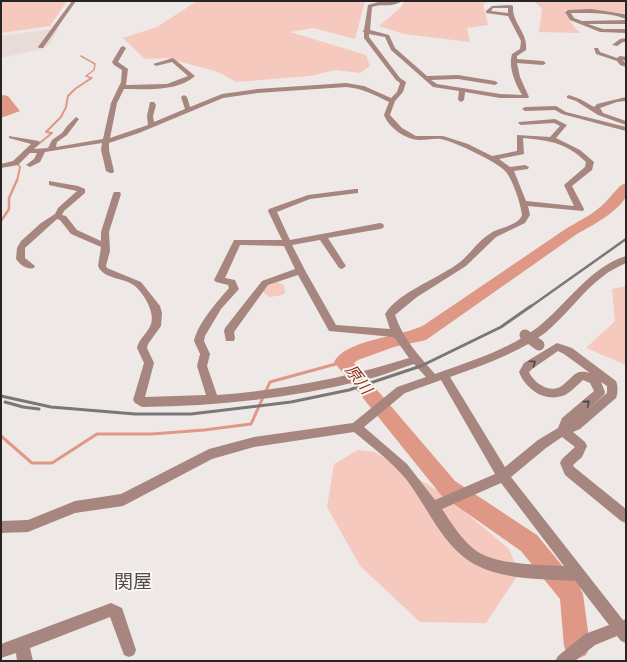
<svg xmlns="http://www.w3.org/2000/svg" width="627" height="662" viewBox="0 0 627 662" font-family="Cabin,'Noto Sans JP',sans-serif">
<rect width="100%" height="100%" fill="#eee9e7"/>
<path fill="#e9dcd8" d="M 59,28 L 49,45 L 42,49 L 1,58 L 1,36 Z"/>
<path fill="#f5c9bd" d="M 1,1 L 67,1 L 50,26 L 1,33 Z
M 197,1 L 365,1 L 355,39 L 314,28 L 290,32 L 366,55 L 370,66 L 360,73 L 335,70 L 310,76 L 236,82 L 218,72 L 167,58 L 145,59 L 123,38 L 157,27 Z
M 405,1 L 492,1 L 483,4 L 488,25 L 467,28 L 470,42 L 404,34 L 379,26 L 400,8 Z
M 533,1 L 626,1 L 626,13 L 564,10 L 574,27 L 581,33 L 539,32 L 542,8 Z
M 277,282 L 284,285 L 285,293 L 282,295 L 270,297 L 264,293 L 263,291 L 269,285 Z
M 626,286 L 626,365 L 586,348 L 615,321 L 612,289 Z
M 358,450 L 375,452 L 446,496 L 509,549 L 519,573 L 486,623 L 420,622 L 360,566 L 327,507 L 334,464 Z"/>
<path fill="#e09886" d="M 3,95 L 8,96 L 20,111 L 1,118 L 1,96 Z"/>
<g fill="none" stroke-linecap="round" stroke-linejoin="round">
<path stroke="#e09886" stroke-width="1.5" d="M 81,56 L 95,64 L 94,70 L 86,76 L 92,78 L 88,80"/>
<path stroke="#e09886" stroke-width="2" d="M 36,146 L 52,133 L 46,132 L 61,117 L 66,107 L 68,96 L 75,89 L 90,79
M 17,181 L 20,167 L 17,163"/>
<path stroke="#e09886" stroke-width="2.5" d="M 1,221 L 9,209 L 9,198 L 17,180"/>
<path stroke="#e09886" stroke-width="3" d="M 1,436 L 32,463 L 52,463 L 97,434 L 152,434 L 204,430 L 251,424 L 270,382 L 343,362"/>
<path fill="#e09886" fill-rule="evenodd" d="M 626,183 C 626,186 627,192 626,196 C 621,210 590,227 577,234 L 436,333 L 426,340 L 394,347 L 358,360 L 354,363 L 455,481 L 537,535 L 579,586 L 583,594 L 590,646 L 586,655 L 577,659 L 568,655 L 564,646 L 560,599 L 521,551 L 441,495 L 334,362 C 346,339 402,337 424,325 L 567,228 C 583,219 599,211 610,197 C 615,192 619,185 626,183 Z"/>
<path fill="#a6867e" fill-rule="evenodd" d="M 72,1 L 76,1 L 43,48 L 39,48 L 38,47 Z
M 402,1 C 393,8 382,3 372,7 L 370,30 L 389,35 L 395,48 L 427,76 L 458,75 L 495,81 L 498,83 L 495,85 L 458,79 L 431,80 L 437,84 L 500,94 L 522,95 C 515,83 508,67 512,54 L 520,49 L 521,41 L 508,16 L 486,13 L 486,11 L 492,6 L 511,5 L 513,6 C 512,24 528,32 526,50 L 517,56 L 517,59 L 543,61 L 546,63 L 543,65 L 517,63 L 520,77 L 529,97 L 528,98 L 500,98 L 465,92 L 464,100 L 461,102 L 458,100 L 459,91 L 433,87 L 391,50 L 385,37 L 369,34 L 369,37 L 400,78 L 406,82 L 403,92 L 395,101 L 390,115 L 402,128 L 416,136 L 443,136 L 468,144 L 492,156 L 517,151 L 517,135 L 550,137 L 560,126 L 554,123 L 521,125 L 518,123 L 519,122 L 555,119 L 567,125 L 556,138 L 580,150 L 594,162 L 592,170 L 572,186 L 584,209 L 583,211 L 528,206 L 530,215 L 525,223 L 496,237 L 466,266 L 417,297 L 395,315 C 403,339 419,356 435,374 C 471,361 508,350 538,327 C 566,305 591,266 626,256 L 626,263 C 618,267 609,271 602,277 C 581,293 566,316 545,333 C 516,354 483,365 450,377 L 505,467 L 538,440 L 558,428 L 562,418 L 594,391 L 590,383 L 583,380 C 577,385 572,391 565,395 C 546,403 526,390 519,372 L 524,363 L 557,343 L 572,348 L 616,381 C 618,386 618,393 616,398 L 580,429 L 573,432 L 585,442 L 587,446 L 582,457 L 573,465 L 574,467 L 626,509 L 626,523 L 621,521 L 565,475 L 560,463 L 562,459 L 575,447 L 562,437 L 546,448 L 511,477 L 623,620 L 626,619 L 626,643 L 621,641 L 617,636 L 595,645 L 575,661 L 555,661 L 558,656 L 585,634 L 609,625 L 575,581 C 543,579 505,580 476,565 C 443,548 428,507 406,479 C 391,461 372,447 354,432 L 254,447 L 212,459 L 123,506 L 75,513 L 28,532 L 1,533 L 1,521 L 28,520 L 75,501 L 121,494 L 209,449 L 254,437 L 353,423 L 397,387 L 426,377 L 414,364 C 398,369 382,376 365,380 C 292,398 217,406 142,407 L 135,403 L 133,400 L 144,363 L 137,348 C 139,338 148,333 151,324 C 155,312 144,294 135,286 C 124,277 104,280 98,266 L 101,247 L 71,234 L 60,220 L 57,219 L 25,248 L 25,258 L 35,266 L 34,268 C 27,270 20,265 16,259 L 17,248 L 21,241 L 41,223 L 55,214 L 58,208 L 77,191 L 49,185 L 49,181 L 78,186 L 85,189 L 85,193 L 64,211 L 62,215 L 66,216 L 77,230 L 101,241 L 101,232 L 113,194 L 114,192 L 120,192 L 121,194 L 109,232 L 110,251 L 106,266 L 107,268 L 141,282 L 160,306 L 162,313 L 161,326 L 148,344 L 147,348 L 154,363 L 145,397 L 206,395 L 197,366 L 200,354 L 194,341 C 198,323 217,302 229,288 L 228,285 L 216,282 L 214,280 L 234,240 L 282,240 L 268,211 L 269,209 L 308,195 L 355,189 L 358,189 L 358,193 L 310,199 L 277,212 L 290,240 L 380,223 L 383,224 L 384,226 L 383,228 L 380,229 L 328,238 L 346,266 L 342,269 L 339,268 L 320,240 L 292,245 L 306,272 L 336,325 L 390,329 L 385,314 C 398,292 440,278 460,262 C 471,253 479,240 491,233 C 500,227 518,226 522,215 C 521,205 513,180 506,172 C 498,162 455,142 441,139 C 434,138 427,140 420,140 C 406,140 389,128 384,115 L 389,102 C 375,95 361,88 346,87 L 257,93 L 223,98 L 139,133 L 109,143 L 109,150 L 114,171 L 113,173 L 110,173 L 106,171 L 101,150 L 102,143 L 45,152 L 40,162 L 30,167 L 26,165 L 34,159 L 37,153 L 30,153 L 18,165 L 1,168 L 1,164 L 13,161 L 31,144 L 9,138 L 9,136 L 39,141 L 40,143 L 34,149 L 48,148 L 52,140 L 62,133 L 67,126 L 76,117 L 79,119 L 67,135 L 57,142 L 56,147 L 103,139 L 111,103 L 121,82 L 122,70 L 114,65 L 112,62 L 121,47 L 123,46 L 126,48 L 118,62 L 128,69 L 126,85 L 167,84 L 188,76 L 172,62 L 156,66 L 153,64 L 173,58 L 195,76 C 177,92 146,89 124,89 L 117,103 L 110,138 L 148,125 L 147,116 L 150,102 L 154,102 L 156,105 L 153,116 L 154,122 L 185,109 L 181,97 L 184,95 L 187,97 L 190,107 L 222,94 L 257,89 L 346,83 L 364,86 L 391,98 L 397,92 L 400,83 L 396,80 L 364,38 L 364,32 L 362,31 L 364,30 L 368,5 L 378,2 ZM 493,8 L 508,8 L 508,13 L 491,11 ZM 523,138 C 551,141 565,142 586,162 L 585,167 L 564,185 L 574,206 L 526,201 L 514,171 L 528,169 L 529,167 L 525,165 L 510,167 L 499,159 L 524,154 ZM 240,245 L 284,246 L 295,269 L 262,281 L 225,328 L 224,331 L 226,341 L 234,341 L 235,338 L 234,332 L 268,285 L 298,275 L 329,331 L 394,337 L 409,358 C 346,378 282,390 217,395 L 207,366 L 210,354 L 204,341 L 205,336 L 221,309 L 239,289 L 235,280 L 225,278 ZM 558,351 L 564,354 L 590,373 C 586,372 581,371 577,373 C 571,376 567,383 560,387 C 549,393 534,383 529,372 L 532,369 ZM 441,380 L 495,474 L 435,500 L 407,464 L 364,427 L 405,393 ZM 601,382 L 607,386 L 607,393 L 586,411 L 604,395 L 605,392 ZM 501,483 L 564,566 C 540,565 499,565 478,552 C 463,542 452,524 442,509 Z
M 591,9 L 624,14 L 626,15 L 626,19 C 609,12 589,13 571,13 L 574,18 L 582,21 L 626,20 L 626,24 L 588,24 L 603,29 L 626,29 L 626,33 L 600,32 L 570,20 L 565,12 L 568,10 Z
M 626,38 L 626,42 L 623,42 L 617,46 L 612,45 L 620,39 Z
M 594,48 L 598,48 L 600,52 L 617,58 L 620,56 L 626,57 L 626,61 L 622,60 L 626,63 L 626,67 L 620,65 L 617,61 L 596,54 Z
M 569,95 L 580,99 L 594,107 L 597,104 L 626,97 L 626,101 L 617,102 L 600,108 L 603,113 L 626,121 L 626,125 L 598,115 L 576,101 L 567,98 L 567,96 Z
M 556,106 L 566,112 L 626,127 L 626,131 L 562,114 L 555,110 L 525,111 L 522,109 L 525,107 Z
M 111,603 L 122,608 L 136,650 L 134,655 L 129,657 L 124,655 L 110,617 L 30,648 L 33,661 L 17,661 L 16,653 L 1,658 L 1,644 Z"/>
<path stroke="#7b7776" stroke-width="2.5" d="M 530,307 L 626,239"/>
<path stroke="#7b7776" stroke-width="3" d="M 1,396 L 51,407 L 135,414 L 191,414 L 291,402 L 349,390 L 421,366 L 501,327 L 531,306
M 5,402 L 23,407 L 39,409"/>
<path stroke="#a6867e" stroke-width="11" d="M 525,335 L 539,345"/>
</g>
<defs><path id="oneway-chevron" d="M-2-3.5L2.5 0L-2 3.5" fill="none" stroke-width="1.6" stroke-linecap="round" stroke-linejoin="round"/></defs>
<g stroke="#534744">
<use href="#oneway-chevron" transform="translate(533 363) rotate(-35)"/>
<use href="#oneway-chevron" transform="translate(587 403) rotate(-40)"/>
</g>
<g text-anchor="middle" stroke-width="4" stroke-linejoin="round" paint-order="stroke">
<g font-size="16" font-style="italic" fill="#89331f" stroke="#fbf6f4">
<text transform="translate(359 379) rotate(53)" y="6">原川</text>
</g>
<g font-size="19" fill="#514c4b" stroke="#fbf6f4">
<text x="133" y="588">関屋</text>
</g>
</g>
<rect width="627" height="662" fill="none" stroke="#272524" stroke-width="4"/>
</svg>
